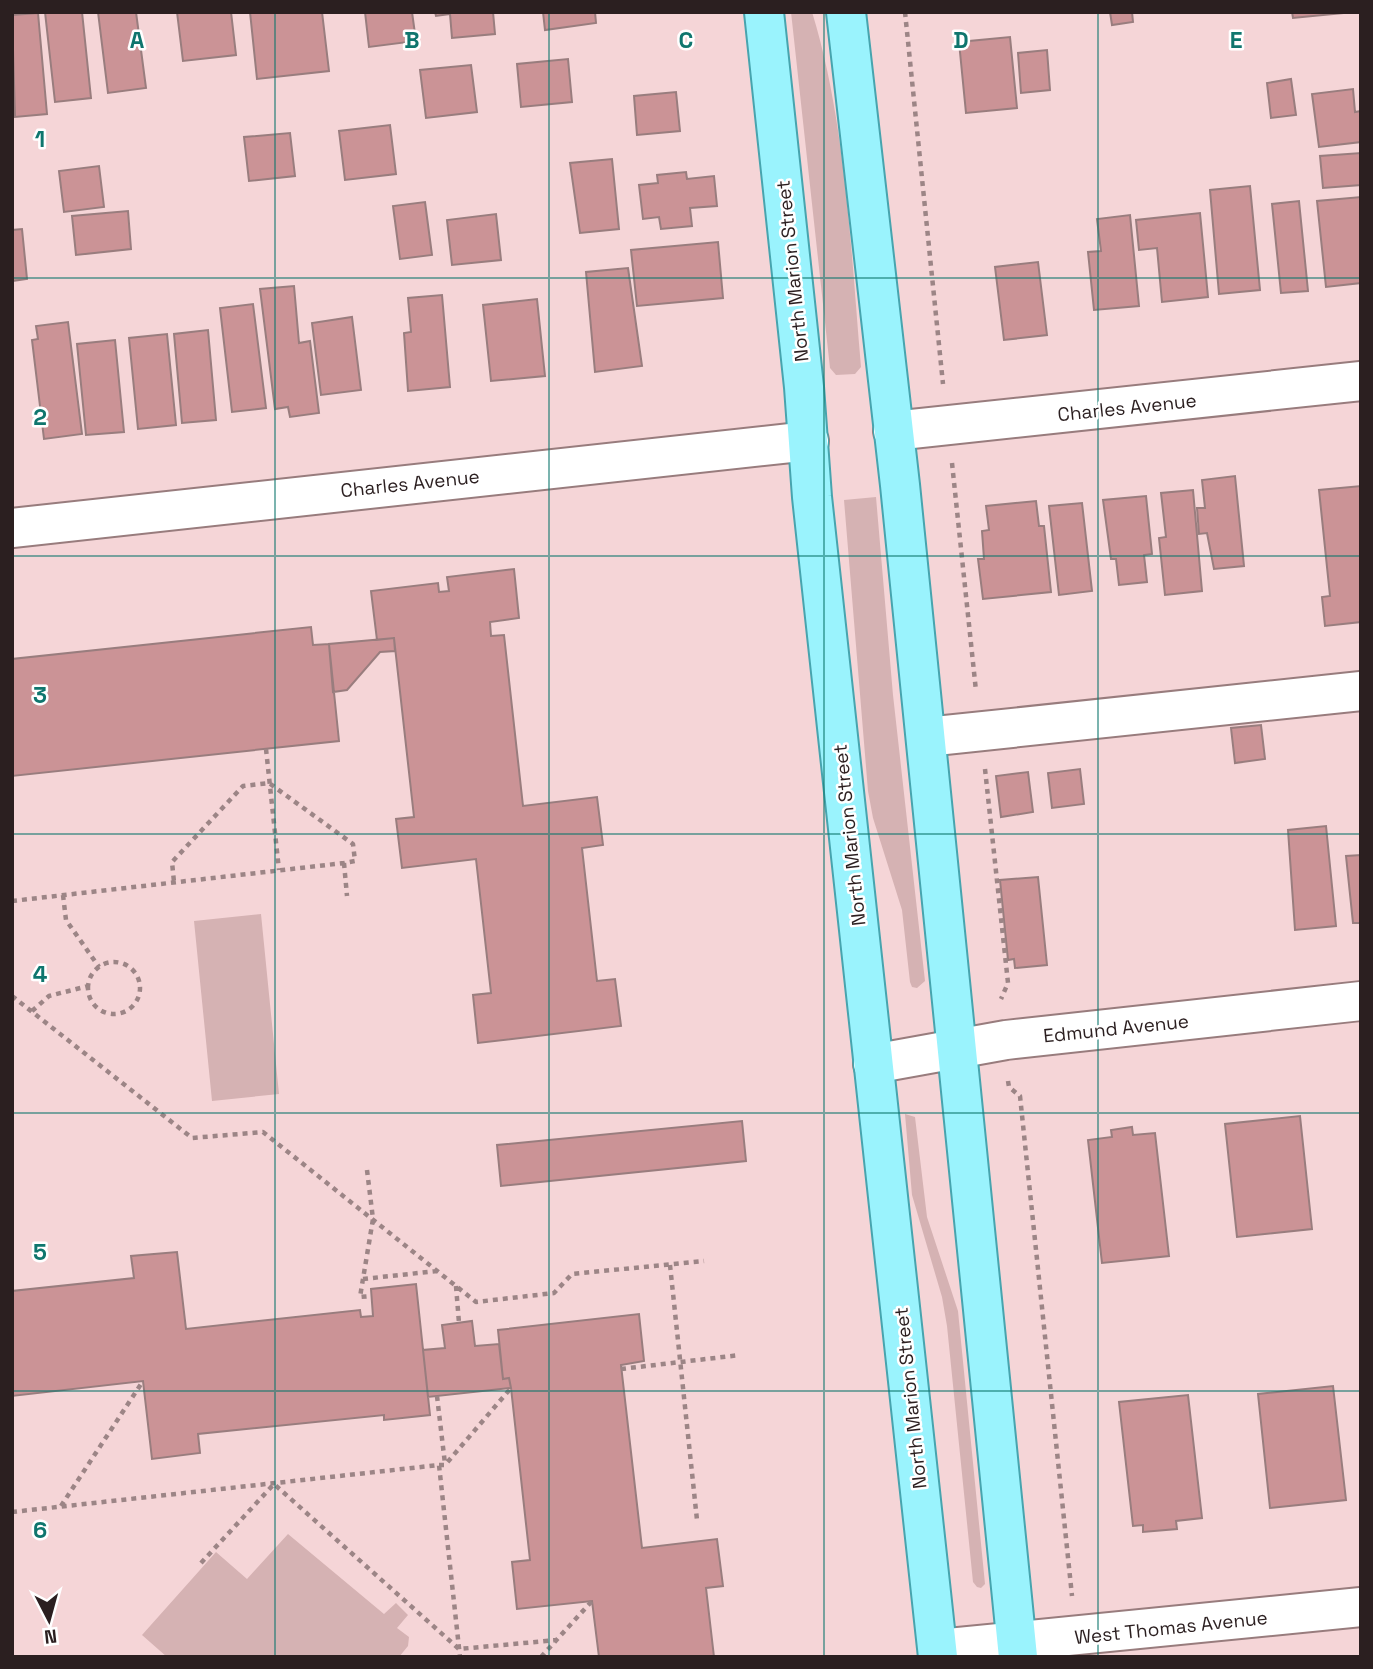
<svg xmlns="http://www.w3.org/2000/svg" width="1373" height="1669" viewBox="0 0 1373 1669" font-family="'Space Grotesk',sans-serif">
<rect width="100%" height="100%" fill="#f5d5d7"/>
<path fill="#d5b2b3" d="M 791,12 L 812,12 C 846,122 851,253 861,367 L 855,374 L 836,375 L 830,368 Z
M 876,497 L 893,695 L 925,981 L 917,988 L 912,987 L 910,982 L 902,910 L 873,818 L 868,791 L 844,500 Z
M 261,914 L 279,1094 L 212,1101 L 194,921 Z
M 905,1114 L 915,1117 L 927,1217 L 958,1311 L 985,1584 L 981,1588 L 977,1587 L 973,1582 L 947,1326 L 942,1297 L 912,1195 Z
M 288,1534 L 384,1614 L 396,1603 L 408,1615 L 397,1628 L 409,1637 L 408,1646 L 399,1657 L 167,1657 L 142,1635 L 216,1552 L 247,1579 Z"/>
<path fill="#cb9396" stroke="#997d7e" stroke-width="2" d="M 45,12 L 82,12 L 91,98 L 55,102 Z
M 98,12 L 136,12 L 146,88 L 108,93 Z
M 177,12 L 231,12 L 236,55 L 183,61 Z
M 250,12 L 322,12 L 329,71 L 257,79 Z
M 365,12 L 412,12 L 416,41 L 369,47 Z
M 435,12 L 493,12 L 495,34 L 452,38 L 450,14 L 436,16 Z
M 543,12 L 595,12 L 596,23 L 545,30 Z
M 1110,12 L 1132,12 L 1133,22 L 1112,25 Z
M 1292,12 L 1354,12 L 1293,18 Z
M 38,13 L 47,114 L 15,117 L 12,15 Z
M 1010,37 L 1017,108 L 966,113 L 959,42 Z
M 1047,50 L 1050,90 L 1021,93 L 1018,53 Z
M 568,59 L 572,102 L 521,107 L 517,64 Z
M 471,65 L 477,112 L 426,118 L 420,70 Z
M 1291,79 L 1296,115 L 1271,118 L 1267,83 Z
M 1353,89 L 1355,112 L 1361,111 L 1361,142 L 1319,147 L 1312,94 Z
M 676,92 L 680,131 L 637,135 L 634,96 Z
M 390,125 L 396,174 L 345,180 L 339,131 Z
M 290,133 L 295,176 L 249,181 L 244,137 Z
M 1361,153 L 1361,185 L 1323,188 L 1320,156 Z
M 612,159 L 619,229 L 580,233 L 570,163 Z
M 99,166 L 104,207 L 64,212 L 59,171 Z
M 686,172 L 687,179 L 714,176 L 717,206 L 690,208 L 692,226 L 661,229 L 659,217 L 643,219 L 639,185 L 658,183 L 657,175 Z
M 1250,186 L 1260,290 L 1219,294 L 1210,190 Z
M 1361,197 L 1361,283 L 1326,287 L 1317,201 Z
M 1299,201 L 1308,291 L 1281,293 L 1272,204 Z
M 425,202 L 432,255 L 400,259 L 393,206 Z
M 128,211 L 131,249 L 76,255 L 72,216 Z
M 1200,213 L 1208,297 L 1162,302 L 1157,248 L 1139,250 L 1136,220 Z
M 496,214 L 501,260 L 452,265 L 447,220 Z
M 1130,215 L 1139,306 L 1094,310 L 1088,252 L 1101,251 L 1097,219 Z
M 22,229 L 27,279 L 12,281 L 12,230 Z
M 718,242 L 723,298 L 637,306 L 631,250 Z
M 1038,262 L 1047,335 L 1004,340 L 995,267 Z
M 628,268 L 642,366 L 595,372 L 586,272 Z
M 294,286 L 299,343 L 310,341 L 319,413 L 290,417 L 288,407 L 275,409 L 260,289 Z
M 442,295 L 450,387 L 408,391 L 404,333 L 411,332 L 408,298 Z
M 537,299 L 545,376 L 491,381 L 483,305 Z
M 253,304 L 266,408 L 232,412 L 220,308 Z
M 352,317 L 361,390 L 321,395 L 312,323 Z
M 68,322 L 82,434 L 44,439 L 32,340 L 38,339 L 36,326 Z
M 208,330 L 216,420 L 182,423 L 174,334 Z
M 167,334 L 176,425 L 138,429 L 129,338 Z
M 115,340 L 124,432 L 86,435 L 77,344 Z
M 1235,476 L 1244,566 L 1214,569 L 1207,533 L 1199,534 L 1197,508 L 1205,508 L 1202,480 Z
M 1361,486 L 1361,622 L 1325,626 L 1322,597 L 1330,596 L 1319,490 Z
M 1193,490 L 1202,591 L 1165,595 L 1159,538 L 1166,537 L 1161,493 Z
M 1146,496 L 1152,554 L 1144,555 L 1147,582 L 1119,585 L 1116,559 L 1111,559 L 1103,500 Z
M 1036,501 L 1039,526 L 1044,526 L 1051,592 L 983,599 L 978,559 L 984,559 L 982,531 L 989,530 L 986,506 Z
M 1082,503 L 1092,591 L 1059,595 L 1049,506 Z
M 514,569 L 519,618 L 490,622 L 491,636 L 504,635 L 523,806 L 597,797 L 603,845 L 582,848 L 597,981 L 615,979 L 621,1026 L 478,1043 L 473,995 L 491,993 L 476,859 L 402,868 L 396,819 L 414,817 L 394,638 L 377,640 L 371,591 L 438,583 L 439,592 L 449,591 L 447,577 Z
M 311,627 L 313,645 L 329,644 L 339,741 L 12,776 L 12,659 Z
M 394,638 L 395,651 L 380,652 L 347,690 L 333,692 L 329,644 Z
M 1261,725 L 1265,759 L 1235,763 L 1231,728 Z
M 1080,769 L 1084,804 L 1052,808 L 1048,773 Z
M 1028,772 L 1033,812 L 1001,817 L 996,776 Z
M 1326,826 L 1336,926 L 1295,930 L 1288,830 Z
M 1361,855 L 1361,923 L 1353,923 L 1346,856 Z
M 1038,877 L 1047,965 L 1015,968 L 1014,959 L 1008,960 L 1000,880 Z
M 1300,1116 L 1312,1229 L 1237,1237 L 1225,1124 Z
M 742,1121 L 746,1161 L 501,1186 L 497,1145 Z
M 1132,1127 L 1133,1135 L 1155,1133 L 1169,1256 L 1102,1263 L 1088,1140 L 1112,1137 L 1111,1130 Z
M 177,1252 L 186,1329 L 360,1310 L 361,1317 L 373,1316 L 371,1289 L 416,1284 L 430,1415 L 384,1420 L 384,1415 L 198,1434 L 200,1453 L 152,1459 L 143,1381 L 12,1396 L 12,1291 L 134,1278 L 131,1256 Z
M 639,1314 L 644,1361 L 621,1365 L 642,1548 L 717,1539 L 723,1586 L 706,1588 L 714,1657 L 599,1657 L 592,1601 L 517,1609 L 512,1562 L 530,1560 L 511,1388 L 509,1378 L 503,1379 L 498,1330 Z
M 472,1321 L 475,1346 L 499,1344 L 503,1379 L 509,1378 L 511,1388 L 428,1397 L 423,1350 L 445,1348 L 442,1325 Z
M 1333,1386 L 1346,1500 L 1270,1508 L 1258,1394 Z
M 1188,1395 L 1202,1518 L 1176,1521 L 1177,1529 L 1143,1532 L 1143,1525 L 1133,1526 L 1119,1402 Z"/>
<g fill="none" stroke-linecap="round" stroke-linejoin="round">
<defs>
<path id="minor" d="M 893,431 L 1361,381
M 12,528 L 809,441
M 926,737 L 1361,691
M 873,1064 L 1006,1040 L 1361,1001
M 938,1649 L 1361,1607"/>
<path id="major" d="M 764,12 L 804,387 L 812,497 L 938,1657
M 846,12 L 900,485 L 1018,1657"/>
</defs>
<use href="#minor" stroke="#987c7d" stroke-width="42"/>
<use href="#major" stroke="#47a4ae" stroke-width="42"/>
<path stroke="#9c8586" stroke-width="4.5" stroke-dasharray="5 5" stroke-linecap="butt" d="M 905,12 L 943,384
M 952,463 L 976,691
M 266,749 L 279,870
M 985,769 L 1008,983 L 1001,999
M 344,863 L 347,896
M 63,895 L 66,920 L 99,967
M 12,901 L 344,863 L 355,861 L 353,844 L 269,783 L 243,786 L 172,862 L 174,882
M88 988a26 26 0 1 1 52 0a26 26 0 1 1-52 0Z
M 12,996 L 192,1138 L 263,1132 L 476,1302 L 554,1293 L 572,1274 L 704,1261
M 32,1011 L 49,996 L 88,986
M 1008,1081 L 1009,1087 L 1020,1096 L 1072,1596
M 367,1170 L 373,1219 L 360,1297 L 371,1296
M 670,1265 L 697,1520
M 363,1279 L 437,1271
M 456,1286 L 459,1323
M 621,1369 L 740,1355
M 437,1396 L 445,1464
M 439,1465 L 445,1465 L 511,1388
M 61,1506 L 143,1381
M 12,1512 L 439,1465 L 460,1657
M 201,1563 L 274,1484 L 459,1649 L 557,1640
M 541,1657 L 592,1601"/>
<use href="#minor" stroke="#fff" stroke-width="38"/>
<use href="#major" stroke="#9af3fd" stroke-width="38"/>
</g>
<path fill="none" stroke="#0f766e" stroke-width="2" stroke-opacity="0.55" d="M 275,12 L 275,1657M 549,12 L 549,1657M 824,12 L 824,1657M 1098,12 L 1098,1657M 12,278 L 1361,278M 12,556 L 1361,556M 12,834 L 1361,834M 12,1113 L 1361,1113M 12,1391 L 1361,1391"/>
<g text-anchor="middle" stroke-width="5" stroke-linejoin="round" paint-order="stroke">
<g font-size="19" fill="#2b1f20" stroke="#fff">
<text transform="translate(792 271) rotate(-96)" y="7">North Marion Street</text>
<text transform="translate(1127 407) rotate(-6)" y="7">Charles Avenue</text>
<text transform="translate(410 483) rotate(-6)" y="7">Charles Avenue</text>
<text transform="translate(849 835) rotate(-96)" y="7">North Marion Street</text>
<text transform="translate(1116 1028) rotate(-6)" y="7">Edmund Avenue</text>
<text transform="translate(910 1398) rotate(-96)" y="7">North Marion Street</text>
<text transform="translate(1171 1627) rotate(-6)" y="7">West Thomas Avenue</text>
</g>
</g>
<g font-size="23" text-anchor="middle" font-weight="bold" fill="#0f766e" stroke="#fff" stroke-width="5" stroke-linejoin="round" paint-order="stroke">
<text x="137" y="48">A</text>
<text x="412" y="48">B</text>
<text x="686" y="48">C</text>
<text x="961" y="48">D</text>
<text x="1236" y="48">E</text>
<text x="40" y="147">1</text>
<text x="40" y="425">2</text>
<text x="40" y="703">3</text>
<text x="40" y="982">4</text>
<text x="40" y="1260">5</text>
<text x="40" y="1538">6</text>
</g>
<rect width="1373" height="1669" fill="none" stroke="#2b1f20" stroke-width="28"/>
<g transform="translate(49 1620) rotate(174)" stroke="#ffffff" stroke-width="5" paint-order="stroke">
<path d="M0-5L12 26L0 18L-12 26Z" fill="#2b1f20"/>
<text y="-10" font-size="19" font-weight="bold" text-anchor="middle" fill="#2b1f20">N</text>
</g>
</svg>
